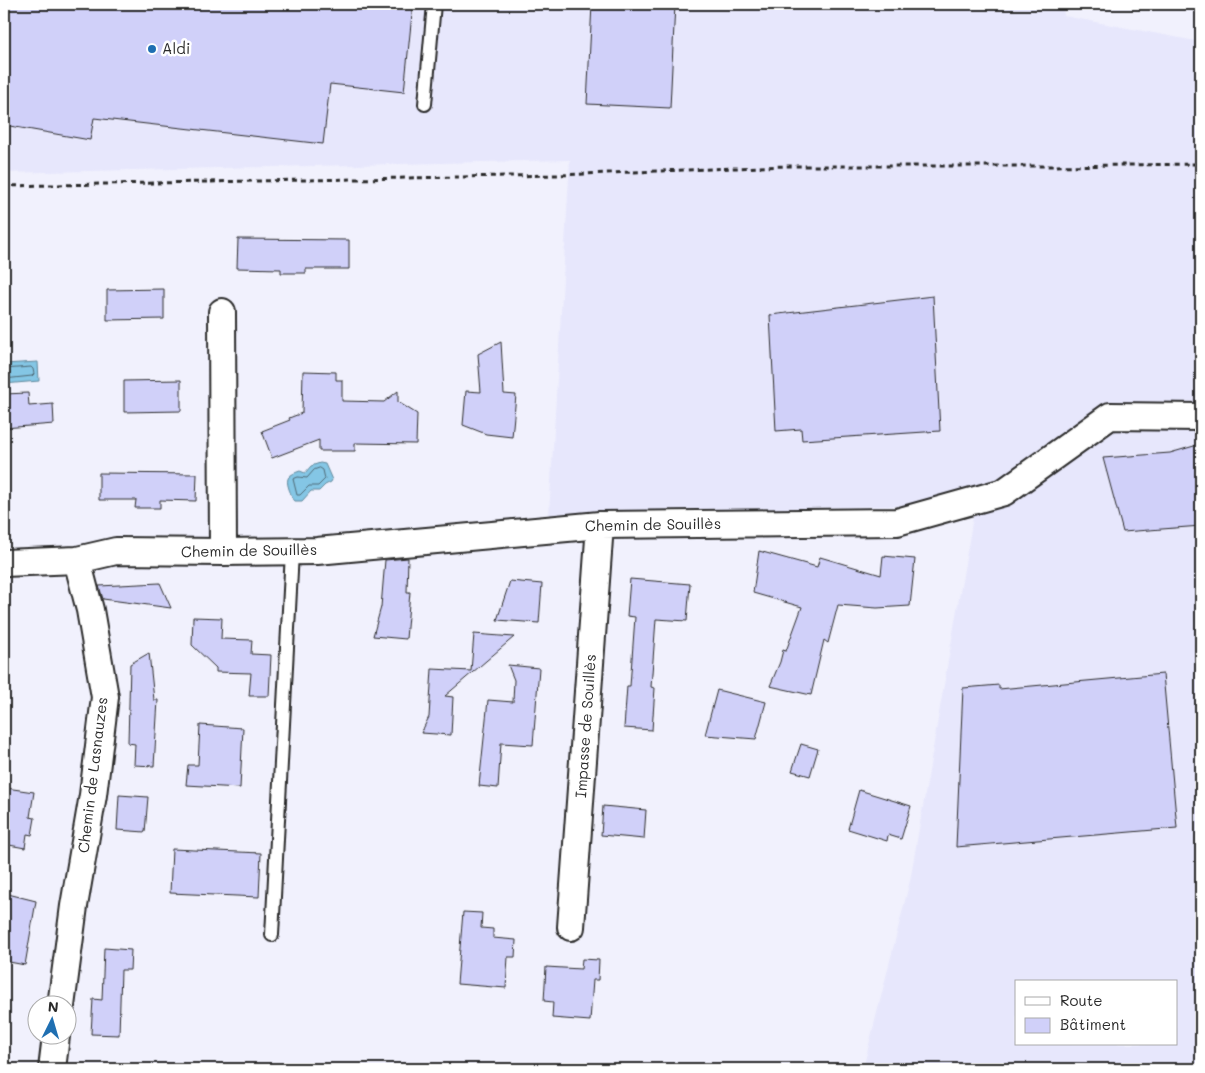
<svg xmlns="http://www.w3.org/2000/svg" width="1205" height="1073" viewBox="0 0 1205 1073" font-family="Mali,sans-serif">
<rect width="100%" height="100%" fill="#f1f1fd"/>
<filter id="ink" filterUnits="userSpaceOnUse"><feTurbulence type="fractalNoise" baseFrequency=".02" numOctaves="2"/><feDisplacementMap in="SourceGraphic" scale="10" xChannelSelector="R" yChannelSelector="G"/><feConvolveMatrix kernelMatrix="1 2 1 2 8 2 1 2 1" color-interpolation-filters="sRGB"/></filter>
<g filter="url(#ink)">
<path fill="#e7e7fc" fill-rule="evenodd" d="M 4,4 L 1063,4 L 1064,16 L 1201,42 L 1201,1069 L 863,1069 L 910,881 L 976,500 L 962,504 L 549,515 L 570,160 L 4,173 ZM 1016,982 L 1176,982 L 1176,1044 L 1016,1044 Z"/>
<path fill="#84c6e5" stroke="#60889b" d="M 38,362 L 39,381 L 4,384 L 4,364 Z
M 320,463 L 325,464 L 332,480 L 331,482 L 325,485 L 319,491 L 311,491 L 302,501 L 295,501 C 291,497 291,494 289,489 C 285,477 289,475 300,471 L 305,473 L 311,466 Z"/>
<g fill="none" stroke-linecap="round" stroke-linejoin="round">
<path stroke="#4f6975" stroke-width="1" d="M 4,369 L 31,367 L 33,369 L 34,374 L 32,376 L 4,379
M 320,468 L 323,470 L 325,479 L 318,486 L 309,486 L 300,495 L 297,495 L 293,479 L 298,477 L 307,478 L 314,470 Z"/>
</g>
<path fill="#d0d0f9" stroke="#2b2b2b" d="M 4,4 L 49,4 L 69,8 L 70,4 L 413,4 L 404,92 L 330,84 L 323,144 L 94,118 L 90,140 L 4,125 Z
M 592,4 L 675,4 L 670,108 L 587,104 Z
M 238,239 L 349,240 L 349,269 L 306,269 L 306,273 L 281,273 L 281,269 L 237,268 Z
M 164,289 L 164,319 L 107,320 L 107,290 Z
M 933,296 L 940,431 L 802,440 L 801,429 L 776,431 L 770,315 Z
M 501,342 L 504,394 L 516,395 L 512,437 L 486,434 L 463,425 L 466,391 L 481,392 L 478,354 Z
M 303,371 L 336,372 L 336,380 L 342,380 L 342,401 L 384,402 L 398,391 L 398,402 L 417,414 L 416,444 L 355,443 L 355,451 L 319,451 L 319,440 L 272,458 L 262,431 L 290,420 L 289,418 L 302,413 Z
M 181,380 L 181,411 L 124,412 L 124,381 Z
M 28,393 L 29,406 L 53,404 L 54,424 L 4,428 L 4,394 Z
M 1201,444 L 1201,526 L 1123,532 L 1103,458 L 1170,453 Z
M 99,473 L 197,474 L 196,501 L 160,500 L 160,508 L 135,508 L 136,500 L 99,500 Z
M 759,551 L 817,567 L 820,557 L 881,575 L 883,556 L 915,559 L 910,606 L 877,608 L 838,605 L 828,643 L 824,640 L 811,695 L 770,686 L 780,662 L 783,650 L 786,651 L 802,607 L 753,593 Z
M 408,558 L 407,592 L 410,592 L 406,639 L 373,636 L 381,607 L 385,560 Z
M 630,579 L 690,584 L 687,621 L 656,619 L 651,687 L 655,688 L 652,730 L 624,728 L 627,686 L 630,686 L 635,617 L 627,616 Z
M 510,581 L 542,584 L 539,623 L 497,620 Z
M 160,583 L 171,608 L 103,599 L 99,586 Z
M 193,617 L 222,618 L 221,639 L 252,640 L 251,654 L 271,655 L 269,696 L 249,696 L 251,673 L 216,672 L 216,668 L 192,645 Z
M 474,634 L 514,637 L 445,696 L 453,697 L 451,735 L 421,733 L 429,717 L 432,669 L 471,671 Z
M 149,653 L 154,700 L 158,700 L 154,766 L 134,765 L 135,744 L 128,743 L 130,664 Z
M 508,665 L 539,668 L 533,745 L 501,743 L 498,788 L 479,786 L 488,700 L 513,702 L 514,680 Z
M 1163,674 L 1177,828 L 956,847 L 963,688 L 999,685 L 999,689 Z
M 717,690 L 766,702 L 756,739 L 705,735 Z
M 200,725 L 243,728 L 240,788 L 186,785 L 188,765 L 198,765 Z
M 801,744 L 818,749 L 810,776 L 792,771 Z
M 6,788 L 34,792 L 30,817 L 35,818 L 32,835 L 27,834 L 25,848 L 4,844 L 4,804 Z
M 859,790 L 911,806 L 901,839 L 888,835 L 887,841 L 848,829 Z
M 119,795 L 148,797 L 145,832 L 117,830 Z
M 603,806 L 646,810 L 644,839 L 601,835 Z
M 172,849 L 261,853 L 259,897 L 170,893 Z
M 4,893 L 36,901 L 25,965 L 4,961 Z
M 463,912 L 482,913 L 481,928 L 493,929 L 493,938 L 516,940 L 515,957 L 508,957 L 506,988 L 457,984 Z
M 104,948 L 131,950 L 130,970 L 121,970 L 119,1035 L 91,1034 L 93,999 L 102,1000 Z
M 582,959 L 599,960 L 598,980 L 593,980 L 590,1021 L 552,1018 L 553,1002 L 544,1001 L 546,967 L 581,969 Z"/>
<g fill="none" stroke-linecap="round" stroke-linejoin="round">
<defs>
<path id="lane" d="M 425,104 L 434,4
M 272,935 L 292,552"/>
<path id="street" d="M 222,312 L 223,552
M 4,563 L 77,560 L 116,551 L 223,552 L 317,551 L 600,525 L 897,522 L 1004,492 L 1110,416 L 1201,417
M 571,927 L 600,525
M 61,1006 L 74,906 L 93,795 L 105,697 L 90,610 L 77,560
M 52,1069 L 56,1036"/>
</defs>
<use href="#lane" stroke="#2b2b2b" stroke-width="16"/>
<use href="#street" stroke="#2b2b2b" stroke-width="30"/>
<path stroke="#2b2b2b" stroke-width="3" stroke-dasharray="5 4" stroke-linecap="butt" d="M 4,186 L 558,175 L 786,166 L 1052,166 L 1201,164"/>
<use href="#lane" stroke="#fff" stroke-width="12"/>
<use href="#street" stroke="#fff" stroke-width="26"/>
</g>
</g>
<circle fill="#1f6fb2" stroke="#fff" stroke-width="2" cx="152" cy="49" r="5"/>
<g text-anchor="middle" stroke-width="5" stroke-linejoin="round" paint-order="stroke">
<g font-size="15" fill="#2b2b2b" stroke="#fff" text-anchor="start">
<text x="162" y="54">Aldi</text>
</g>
<g font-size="15" fill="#2b2b2b" stroke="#fff">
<text transform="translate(653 525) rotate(-1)" y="5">Chemin de Souillès</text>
<text transform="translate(249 551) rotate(-1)" y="5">Chemin de Souillès</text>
<text transform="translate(586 726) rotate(-86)" y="5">Impasse de Souillès</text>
<text transform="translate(93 775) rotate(-83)" y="5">Chemin de Lasnauzes</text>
</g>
</g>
<rect width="1205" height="1073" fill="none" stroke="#fff" stroke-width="20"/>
<rect x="10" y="10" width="1185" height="1053" fill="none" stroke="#2b2b2b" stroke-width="2" filter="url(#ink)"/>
<rect x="1015" y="980" width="162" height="65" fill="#ffffff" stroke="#aaaaaa"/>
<rect x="1025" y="997" width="25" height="8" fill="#ffffff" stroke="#aaaaaa"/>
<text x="1060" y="1006" font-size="15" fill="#2b2b2b">Route</text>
<rect x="1025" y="1018" width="25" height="15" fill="#d0d0f9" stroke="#aaaaaa"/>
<text x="1060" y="1030" font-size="15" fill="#2b2b2b">Bâtiment</text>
<g transform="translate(52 1020) rotate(5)"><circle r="24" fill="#ffffff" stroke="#aaaaaa"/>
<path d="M0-4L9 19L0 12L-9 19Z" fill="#1f6fb2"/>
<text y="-8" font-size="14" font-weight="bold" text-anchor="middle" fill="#2b2b2b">N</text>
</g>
</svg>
